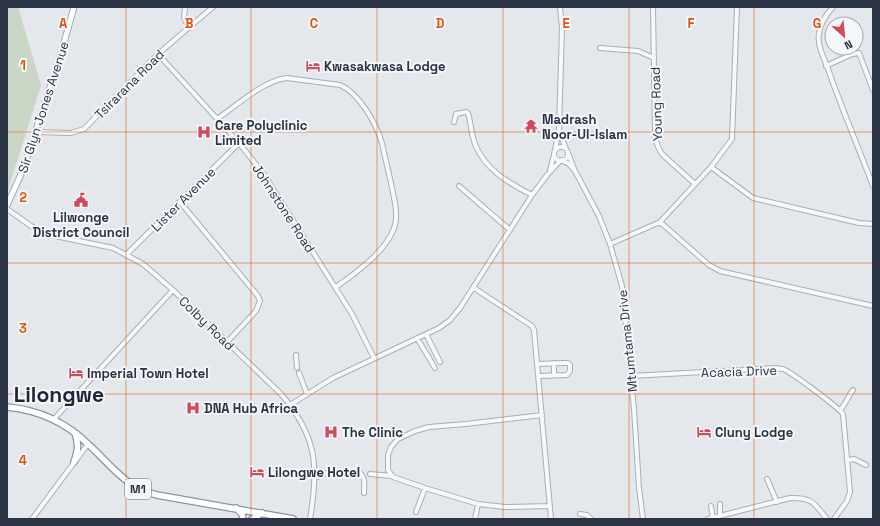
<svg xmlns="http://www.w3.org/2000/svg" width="880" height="526" viewBox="0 0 880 526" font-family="'Space Grotesk',sans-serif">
<rect width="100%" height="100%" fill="#e4e7ec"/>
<path fill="#c9d6c5" d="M 7,7 L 18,7 L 41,85 L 7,193 Z"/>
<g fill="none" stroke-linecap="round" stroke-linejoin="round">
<defs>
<path id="minor" d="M 185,7 L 184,18 L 189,28
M 653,7 L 655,135 C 656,143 658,149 663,155 L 695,184
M 833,7 C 826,15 820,23 819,34 C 817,44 823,56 827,66 C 841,107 858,146 873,186
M 600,48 L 638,51 L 654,58
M 158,54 L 239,143 L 265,176 L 352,314 L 374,358
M 826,66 L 852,54 L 859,53 L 873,90
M 217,119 C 236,106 264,80 287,78 L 340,85 C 359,93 376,123 382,143 C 385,158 389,173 392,188 C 394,198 397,209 396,219 C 394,246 356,273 336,287
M 454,122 L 456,114 L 466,112 L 468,113 C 471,123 471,134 475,144 C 485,170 509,183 532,195
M 35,132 L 71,133 L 84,129 L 158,54 L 213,7
M 560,133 L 566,149
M554 154a7 7 0 1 1 14 0a7 7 0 1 1-14 0Z
M 555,150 L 559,129 L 562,28 L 560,7
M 568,153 L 575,171 L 599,216 L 610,244 L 622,286 L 634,409 L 639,488 L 643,519
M 711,167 L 753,198 L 859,223 L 873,224
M 550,170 L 554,155
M 459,186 L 510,230
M 180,202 L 258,296 L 260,301 L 256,311 L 227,342
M 7,209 L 31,226 L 41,231 L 55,236 L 113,248 L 143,264 L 173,290 L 281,394 C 317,436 319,466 310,519
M 660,222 L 709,265 L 720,271 L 873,306
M 610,244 L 660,222 L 711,167 L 732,139 L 737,7
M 127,254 L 239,143
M 474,288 L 532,326 L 534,330 L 551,519
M 426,334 L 440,362
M 417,338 L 435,368
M 296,355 L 297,368
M 538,364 L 564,363 L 568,363 L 570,365 L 570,371 L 567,375 L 539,376
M 299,373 L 307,394
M 554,375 L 554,363
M 630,376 L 777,368 C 779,369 781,369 783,369 C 791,372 838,407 843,414 L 850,492 L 847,501 L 834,519
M 290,405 L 333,378 L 439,328 L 450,320 L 460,308 L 532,195 L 548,174 L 561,160 L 569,164 L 575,171
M 840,410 C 846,404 848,396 853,390
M 542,415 L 466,424 L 429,427 L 415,431 L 398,439 L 391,447 L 388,455 L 388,470 L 393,477 L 425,488 L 478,504 L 505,507 L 550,506
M 54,419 L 173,290
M 848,460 L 854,459 L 866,465
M 370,474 L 392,476
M 315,478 L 326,473 L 360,473 C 366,478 364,486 364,493
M 767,479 L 777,502
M 720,504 L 720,516
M 711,506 L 713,518
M 416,512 L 425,488
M 580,514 L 587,515 L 591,519
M 32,519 L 88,444
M 475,519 L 478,504
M 708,519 L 790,498 C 812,497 814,503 827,519"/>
<path id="major" d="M 7,205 L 23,170 L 62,50 L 74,7"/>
<path id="highway" d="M 7,407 C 39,410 66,422 89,445 C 111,465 126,488 157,495 L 293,519
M 74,462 C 78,451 79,444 75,433
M 236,508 L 242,514 L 243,519
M 252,519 L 262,513"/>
</defs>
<use href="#minor" stroke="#a9aeb7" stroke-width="6"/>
<use href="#major" stroke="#a3abb8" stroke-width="7"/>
<use href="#highway" stroke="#8b94a3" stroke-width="8"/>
<use href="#minor" stroke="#f7f8fa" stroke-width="4"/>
<use href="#major" stroke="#fff" stroke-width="5"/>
<use href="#highway" stroke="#fff" stroke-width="5.5"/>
</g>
<path fill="none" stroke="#df570f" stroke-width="1" stroke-opacity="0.55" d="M 126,7 L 126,519M 251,7 L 251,519M 377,7 L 377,519M 503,7 L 503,519M 629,7 L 629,519M 754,7 L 754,519M 7,132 L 873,132M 7,263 L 873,263M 7,394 L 873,394"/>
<defs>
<symbol id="hotel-bare" viewBox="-9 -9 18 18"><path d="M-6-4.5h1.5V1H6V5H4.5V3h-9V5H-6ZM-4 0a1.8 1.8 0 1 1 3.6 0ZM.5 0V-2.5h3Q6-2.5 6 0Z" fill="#d1495b" stroke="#f4f6f9" stroke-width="2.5" paint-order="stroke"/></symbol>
<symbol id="temple-bare" viewBox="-9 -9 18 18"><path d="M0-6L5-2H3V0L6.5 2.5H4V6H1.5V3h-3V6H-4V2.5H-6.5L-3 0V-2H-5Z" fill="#d1495b" stroke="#f4f6f9" stroke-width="2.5" paint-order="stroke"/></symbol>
<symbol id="hospital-bare" viewBox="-9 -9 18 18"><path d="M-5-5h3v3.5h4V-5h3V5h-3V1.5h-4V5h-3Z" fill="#d1495b" stroke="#f4f6f9" stroke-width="2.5" paint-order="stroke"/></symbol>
<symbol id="civic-bare" viewBox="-9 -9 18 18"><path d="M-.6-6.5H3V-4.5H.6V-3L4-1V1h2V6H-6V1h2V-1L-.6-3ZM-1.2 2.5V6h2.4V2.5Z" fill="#d1495b" stroke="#f4f6f9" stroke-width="2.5" paint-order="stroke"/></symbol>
</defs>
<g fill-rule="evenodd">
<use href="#hotel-bare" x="303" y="56" width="20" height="20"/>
<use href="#temple-bare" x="521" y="116" width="20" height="20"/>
<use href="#hospital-bare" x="194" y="122" width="20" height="20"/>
<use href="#civic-bare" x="71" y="190" width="20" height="20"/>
<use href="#hotel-bare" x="66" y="363" width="20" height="20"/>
<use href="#hospital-bare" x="183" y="398" width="20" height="20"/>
<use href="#hospital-bare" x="321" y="422" width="20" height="20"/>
<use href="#hotel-bare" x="694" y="422" width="20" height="20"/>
<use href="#hotel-bare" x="247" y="462" width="20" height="20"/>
</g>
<g text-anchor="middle" stroke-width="4" stroke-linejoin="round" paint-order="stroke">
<rect fill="#f4f6f9" stroke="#676e7b" stroke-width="1" x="125" y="479" width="26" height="20" rx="3"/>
<g font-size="12" font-weight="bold" fill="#2b3445">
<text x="138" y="493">M1</text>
</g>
<g font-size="13" font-weight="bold" fill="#2b3445" stroke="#f4f6f9" text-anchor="start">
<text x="324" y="71">Kwasakwasa Lodge</text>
<text x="542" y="124">Madrash<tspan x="542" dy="15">Noor-Ul-Islam</tspan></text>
<text x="215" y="130">Care Polyclinic<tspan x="215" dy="15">Limited</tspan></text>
<text x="81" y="222" text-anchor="middle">Lilwonge<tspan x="81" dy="15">District Council</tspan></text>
<text x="87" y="378">Imperial Town Hotel</text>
<text x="204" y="413">DNA Hub Africa</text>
<text x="342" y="437">The Clinic</text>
<text x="715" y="437">Cluny Lodge</text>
<text x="268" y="477">Lilongwe Hotel</text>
</g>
<g font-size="13" fill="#2b3445" stroke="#f4f6f9">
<text transform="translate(129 84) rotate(-45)" y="5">Tsirarana Road</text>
<text transform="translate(656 104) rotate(-92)" y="5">Young Road</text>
<text transform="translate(43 107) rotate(-72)" y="5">Sir Glyn Jones Avenue</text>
<text transform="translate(183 199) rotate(-45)" y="5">Lister Avenue</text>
<text transform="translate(284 208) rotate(57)" y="5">Johnstone Road</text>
<text transform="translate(207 323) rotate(44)" y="5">Colby Road</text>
<text transform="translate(627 341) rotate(-96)" y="5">Mtumtama Drive</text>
<text transform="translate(739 371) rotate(-2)" y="5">Acacia Drive</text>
</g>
<g font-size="21" font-weight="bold" fill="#1d2536" stroke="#f4f6f9">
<text x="59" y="402">Lilongwe</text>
</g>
</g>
<g font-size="13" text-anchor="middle" font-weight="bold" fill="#df570f" stroke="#f4f6f9" stroke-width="4" stroke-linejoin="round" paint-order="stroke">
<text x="63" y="28">A</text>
<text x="189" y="28">B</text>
<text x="314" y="28">C</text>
<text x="440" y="28">D</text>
<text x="566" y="28">E</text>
<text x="691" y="28">F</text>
<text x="817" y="28">G</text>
<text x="23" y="70">1</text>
<text x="23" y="202">2</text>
<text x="23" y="333">3</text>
<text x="23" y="465">4</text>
</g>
<rect width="880" height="526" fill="none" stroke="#2b3445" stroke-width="16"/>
<g transform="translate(844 36) rotate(153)"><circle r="19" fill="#f4f6f9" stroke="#a4a8b1"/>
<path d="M0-3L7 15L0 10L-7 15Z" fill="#d1495b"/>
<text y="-6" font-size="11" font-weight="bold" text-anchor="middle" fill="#2b3445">N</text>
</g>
</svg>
